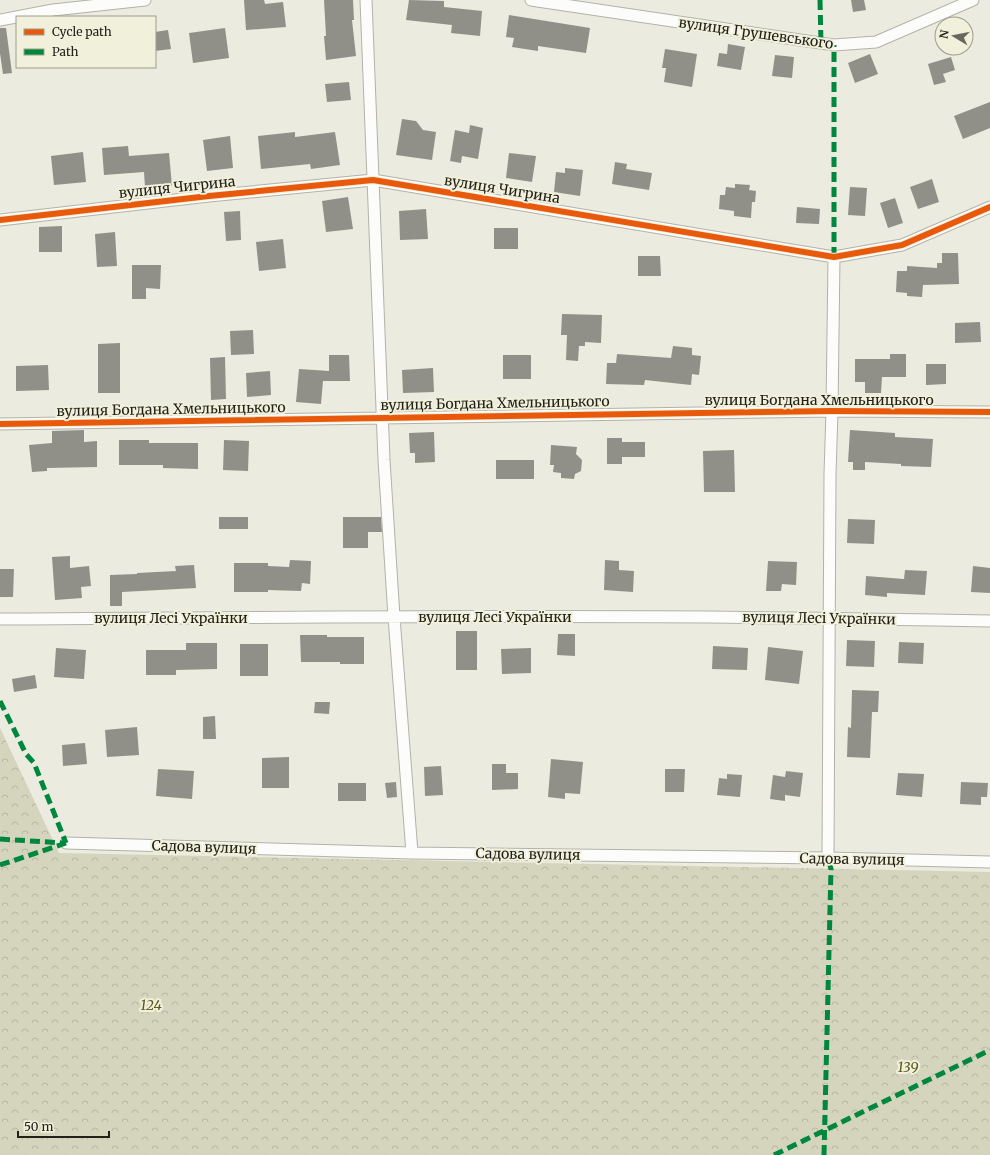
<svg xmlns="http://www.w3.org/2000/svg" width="990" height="1155" viewBox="0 0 990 1155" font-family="Merriweather,serif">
<defs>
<pattern id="forest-crowns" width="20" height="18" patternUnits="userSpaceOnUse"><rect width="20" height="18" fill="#d5d5be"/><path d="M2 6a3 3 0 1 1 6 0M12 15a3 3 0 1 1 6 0" fill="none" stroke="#b7b7a3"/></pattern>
</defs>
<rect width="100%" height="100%" fill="#ebebe0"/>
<path fill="url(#forest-crowns)" d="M 0,728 L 59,853 L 990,872 L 990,1155 L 0,1155 Z"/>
<path fill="#909088" d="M 244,0 L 264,0 L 265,4 L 283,2 L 286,27 L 246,30 Z
M 324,0 L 353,0 L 354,20 L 352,20 L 356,56 L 326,60 L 324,36 L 326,36 Z
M 409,0 L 444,1 L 444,7 L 482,11 L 480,36 L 451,33 L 452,25 L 406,20 Z
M 851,0 L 864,0 L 866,10 L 853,12 Z
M 509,15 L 590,28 L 586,53 L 538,46 L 538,51 L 512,47 L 514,38 L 506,37 Z
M 0,28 L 6,28 L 12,73 L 3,74 L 0,53 Z
M 225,28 L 229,58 L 193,63 L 189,33 Z
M 168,30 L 171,49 L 155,51 L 155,32 Z
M 728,44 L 745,47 L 741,70 L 717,66 L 719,53 L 727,54 Z
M 665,49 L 697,54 L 692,87 L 664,82 L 666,68 L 662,68 Z
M 870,54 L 878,74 L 855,83 L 848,63 Z
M 775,55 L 794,57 L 792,78 L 772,76 Z
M 951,57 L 955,70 L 943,74 L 946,82 L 934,85 L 928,64 Z
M 349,82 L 351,100 L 327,102 L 325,84 Z
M 990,102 L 990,128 L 963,139 L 954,116 Z
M 402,119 L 416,121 L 423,130 L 436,132 L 432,160 L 396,155 Z
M 470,125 L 483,128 L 478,159 L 462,156 L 461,163 L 450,161 L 455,130 L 469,133 Z
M 295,132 L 295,137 L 335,132 L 340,165 L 311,169 L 310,164 L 261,169 L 258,136 Z
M 230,136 L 233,168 L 207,171 L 203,140 Z
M 128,146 L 129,156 L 169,153 L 172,186 L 145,188 L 144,172 L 104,175 L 102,148 Z
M 83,152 L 86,182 L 54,185 L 51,156 Z
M 509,153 L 536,156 L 532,182 L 506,178 Z
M 615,162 L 627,164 L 626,169 L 652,173 L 649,190 L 612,184 Z
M 565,168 L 583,170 L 580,196 L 554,192 L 556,172 L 565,173 Z
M 932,179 L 939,202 L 918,209 L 910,187 Z
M 735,184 L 750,185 L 749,190 L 756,191 L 755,202 L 752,202 L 751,218 L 734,216 L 734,211 L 719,209 L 720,195 L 725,195 L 726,187 L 735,188 Z
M 850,187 L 867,188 L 865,216 L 848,215 Z
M 348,197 L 353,229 L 326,232 L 322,201 Z
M 895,198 L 903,223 L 888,228 L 880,203 Z
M 797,207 L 820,209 L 819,224 L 796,223 Z
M 426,209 L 428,239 L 400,240 L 399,211 Z
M 240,211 L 241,240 L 226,241 L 224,212 Z
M 62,226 L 62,252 L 39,252 L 39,227 Z
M 494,228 L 518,228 L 518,249 L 494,249 Z
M 115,232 L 117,266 L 97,267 L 95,234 Z
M 283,239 L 286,268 L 259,271 L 256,242 Z
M 942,253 L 958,253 L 959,284 L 923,285 L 922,297 L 907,296 L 907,293 L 896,292 L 897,271 L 907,271 L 907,266 L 937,268 L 937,263 L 942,263 Z
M 638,256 L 660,256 L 661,276 L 638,276 Z
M 132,265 L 161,265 L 160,289 L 146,288 L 146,299 L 132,299 Z
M 562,314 L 602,315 L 601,343 L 585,342 L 585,346 L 579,346 L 578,361 L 566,360 L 567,335 L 561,335 Z
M 980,322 L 981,342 L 955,343 L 955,323 Z
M 253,330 L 254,354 L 231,355 L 230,331 Z
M 120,343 L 120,393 L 98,393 L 98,344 Z
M 673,346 L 692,348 L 692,355 L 701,356 L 699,375 L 692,374 L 691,385 L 645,380 L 644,385 L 606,384 L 607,363 L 616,363 L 617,354 L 671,358 Z
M 890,354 L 906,354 L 906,377 L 882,377 L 881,393 L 865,393 L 865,382 L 855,382 L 855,359 L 890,359 Z
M 329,355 L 349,355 L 350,381 L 323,381 L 321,404 L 296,402 L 299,369 L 329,371 Z
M 503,355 L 531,355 L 531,379 L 503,379 Z
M 225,357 L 226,399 L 211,400 L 210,358 Z
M 926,364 L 946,364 L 946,384 L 926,385 Z
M 48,365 L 49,390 L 16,391 L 16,366 Z
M 433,368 L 434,392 L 403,393 L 402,370 Z
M 270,371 L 271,395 L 247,397 L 246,373 Z
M 84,430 L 84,442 L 97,441 L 97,467 L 47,468 L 47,471 L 32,472 L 29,445 L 52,443 L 52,431 Z
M 850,430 L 895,433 L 895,437 L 933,439 L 931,467 L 901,466 L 901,464 L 865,462 L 865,470 L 853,470 L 853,462 L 848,462 Z
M 434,432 L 435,462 L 415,463 L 415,453 L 410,453 L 409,433 Z
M 607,438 L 622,438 L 622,442 L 645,442 L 645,457 L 622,457 L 622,464 L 607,464 Z
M 119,440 L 149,440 L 149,443 L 198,443 L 198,469 L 163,468 L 163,465 L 119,465 Z
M 224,440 L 249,441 L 248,471 L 223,470 Z
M 551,445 L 577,447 L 576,454 L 582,460 L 581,471 L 575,474 L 574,479 L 561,478 L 561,473 L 553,472 L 554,465 L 550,465 Z
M 734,450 L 735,492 L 704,492 L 703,451 Z
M 496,460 L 534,460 L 534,479 L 496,479 Z
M 219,517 L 248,517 L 248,529 L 219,529 Z
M 343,517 L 381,517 L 382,532 L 368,532 L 368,548 L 343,548 Z
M 848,519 L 875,520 L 874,544 L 847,543 Z
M 70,556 L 70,568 L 89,566 L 91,586 L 81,587 L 82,598 L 55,600 L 52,557 Z
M 290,560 L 311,561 L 310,584 L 302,583 L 301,591 L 268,590 L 268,592 L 234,592 L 234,563 L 268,563 L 268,566 L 289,567 Z
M 605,560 L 619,561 L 619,570 L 634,571 L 633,592 L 604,590 Z
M 768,561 L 797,562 L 796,585 L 782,584 L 781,591 L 766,591 Z
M 194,565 L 196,588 L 122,592 L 122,606 L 110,606 L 110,575 L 137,574 L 137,573 L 176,571 L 175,566 Z
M 973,566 L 990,568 L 990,593 L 971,592 Z
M 0,569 L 14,569 L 13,597 L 0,597 Z
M 905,570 L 927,571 L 925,595 L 887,593 L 887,597 L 865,595 L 866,576 L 904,579 Z
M 456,631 L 477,631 L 477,670 L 456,670 Z
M 558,634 L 575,634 L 575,656 L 557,655 Z
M 300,635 L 327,635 L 327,637 L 364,637 L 364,664 L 340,664 L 340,662 L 301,662 Z
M 847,640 L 875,641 L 874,667 L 846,666 Z
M 899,642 L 924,643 L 923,664 L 898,663 Z
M 186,643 L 217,643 L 217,669 L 176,670 L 176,675 L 146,675 L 146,650 L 186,650 Z
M 240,644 L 268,644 L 268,676 L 240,676 Z
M 713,646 L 748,648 L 747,670 L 712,669 Z
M 768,647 L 803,651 L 799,684 L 765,680 Z
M 56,648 L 86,650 L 84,679 L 54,677 Z
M 531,648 L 531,673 L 502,674 L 501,649 Z
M 35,675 L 37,688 L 14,692 L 12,679 Z
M 852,690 L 879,691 L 878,712 L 872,712 L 870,758 L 847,757 L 848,727 L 851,728 Z
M 315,702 L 330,702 L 329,714 L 314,713 Z
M 215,716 L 216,739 L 203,739 L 203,717 Z
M 137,727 L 139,755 L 107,757 L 105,730 Z
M 85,743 L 87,764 L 63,766 L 62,745 Z
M 289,757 L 289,788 L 262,788 L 262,758 Z
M 551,759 L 583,762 L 580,794 L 565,793 L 565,799 L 548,797 Z
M 492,764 L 506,764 L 506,773 L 518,773 L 518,789 L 492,790 Z
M 441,766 L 443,795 L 425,796 L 424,767 Z
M 158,769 L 194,771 L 192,799 L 156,796 Z
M 665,769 L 685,769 L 684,792 L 665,792 Z
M 786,771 L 803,773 L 800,797 L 785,795 L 785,801 L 770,799 L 773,775 L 785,777 Z
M 898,773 L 924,774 L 922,797 L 896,795 Z
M 727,774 L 742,775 L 740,797 L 717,795 L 719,778 L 727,779 Z
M 396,782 L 397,797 L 387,798 L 385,783 Z
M 961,782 L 988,783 L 987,797 L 981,797 L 981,805 L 960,804 Z
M 338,783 L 366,783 L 366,801 L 338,801 Z"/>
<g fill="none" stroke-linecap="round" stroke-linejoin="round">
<defs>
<path id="minor" d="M 366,0 L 384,460 L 394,617 L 412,853
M 531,0 L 834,45 L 876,42 L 973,0
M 0,20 L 53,10 L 145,0
M 0,220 L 209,196 L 373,180 L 834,257 L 902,245 L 990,207
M 0,424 L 832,411 L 990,412
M 0,619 C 330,617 660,614 990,621
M 66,843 L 412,853 L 828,858 L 990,862
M 828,858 L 830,474 L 832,411 L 834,257"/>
</defs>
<use href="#minor" stroke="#b2b2aa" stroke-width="13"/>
<use href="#minor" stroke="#fcfcfa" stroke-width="11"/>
<path stroke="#00873e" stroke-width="5" stroke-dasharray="10 5" stroke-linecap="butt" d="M 820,0 L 821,43
M 834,257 L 834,45
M 0,701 L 26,754 L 34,763 L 66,843
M 0,839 L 63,843
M 0,865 L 66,843
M 774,1155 L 990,1050
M 824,1155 L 831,869 L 828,858"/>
<defs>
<path id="cycleway" d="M 0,220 L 209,196 L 373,180 L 834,257 L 902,245 L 990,207
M 0,424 L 832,411 L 990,412"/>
</defs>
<use href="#cycleway" stroke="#f0f0db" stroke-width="8"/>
<use href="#cycleway" stroke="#e8590c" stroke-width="6"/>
</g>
<g text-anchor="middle" stroke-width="4" stroke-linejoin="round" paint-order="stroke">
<g font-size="14" fill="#21211a" stroke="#f0f0db">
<text transform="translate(756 33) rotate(8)" y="5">вулиця Грушевського</text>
<text transform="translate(177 187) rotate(-6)" y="5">вулиця Чигрина</text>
<text transform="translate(502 189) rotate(9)" y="5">вулиця Чигрина</text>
<text x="819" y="405">вулиця Богдана Хмельницького</text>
<text transform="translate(495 403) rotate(-1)" y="5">вулиця Богдана Хмельницького</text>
<text transform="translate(171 409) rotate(-1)" y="5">вулиця Богдана Хмельницького</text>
<text x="495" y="622">вулиця Лесі Українки</text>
<text x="171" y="623">вулиця Лесі Українки</text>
<text transform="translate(819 618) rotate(1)" y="5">вулиця Лесі Українки</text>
<text transform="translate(204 847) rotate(2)" y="5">Садова вулиця</text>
<text transform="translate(528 854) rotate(1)" y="5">Садова вулиця</text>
<text transform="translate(852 859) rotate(1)" y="5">Садова вулиця</text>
</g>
<g font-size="14" font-style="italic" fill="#5c5b1d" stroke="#f0f0db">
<text x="151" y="1010">124</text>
<text x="908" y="1072">139</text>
</g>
</g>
<rect x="16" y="16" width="140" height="52" fill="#f0f0db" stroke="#9d9d8e"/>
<rect x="24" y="29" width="20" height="6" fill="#e8590c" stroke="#9d9d8e"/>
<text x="52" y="36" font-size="12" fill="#21211a">Cycle path</text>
<rect x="24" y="49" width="20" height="6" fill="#00873e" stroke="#9d9d8e"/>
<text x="52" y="56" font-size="12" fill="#21211a">Path</text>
<g transform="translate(954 36) rotate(280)"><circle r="19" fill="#f0f0db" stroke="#9d9d8e"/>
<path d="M0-3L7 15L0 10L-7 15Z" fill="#68685f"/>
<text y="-6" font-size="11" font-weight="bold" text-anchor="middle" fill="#21211a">N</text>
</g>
<path d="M18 1131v6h91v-6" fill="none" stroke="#21211a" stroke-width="2"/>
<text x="24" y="1131" font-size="12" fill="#21211a" stroke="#f0f0db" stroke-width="3" paint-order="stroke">50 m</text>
</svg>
